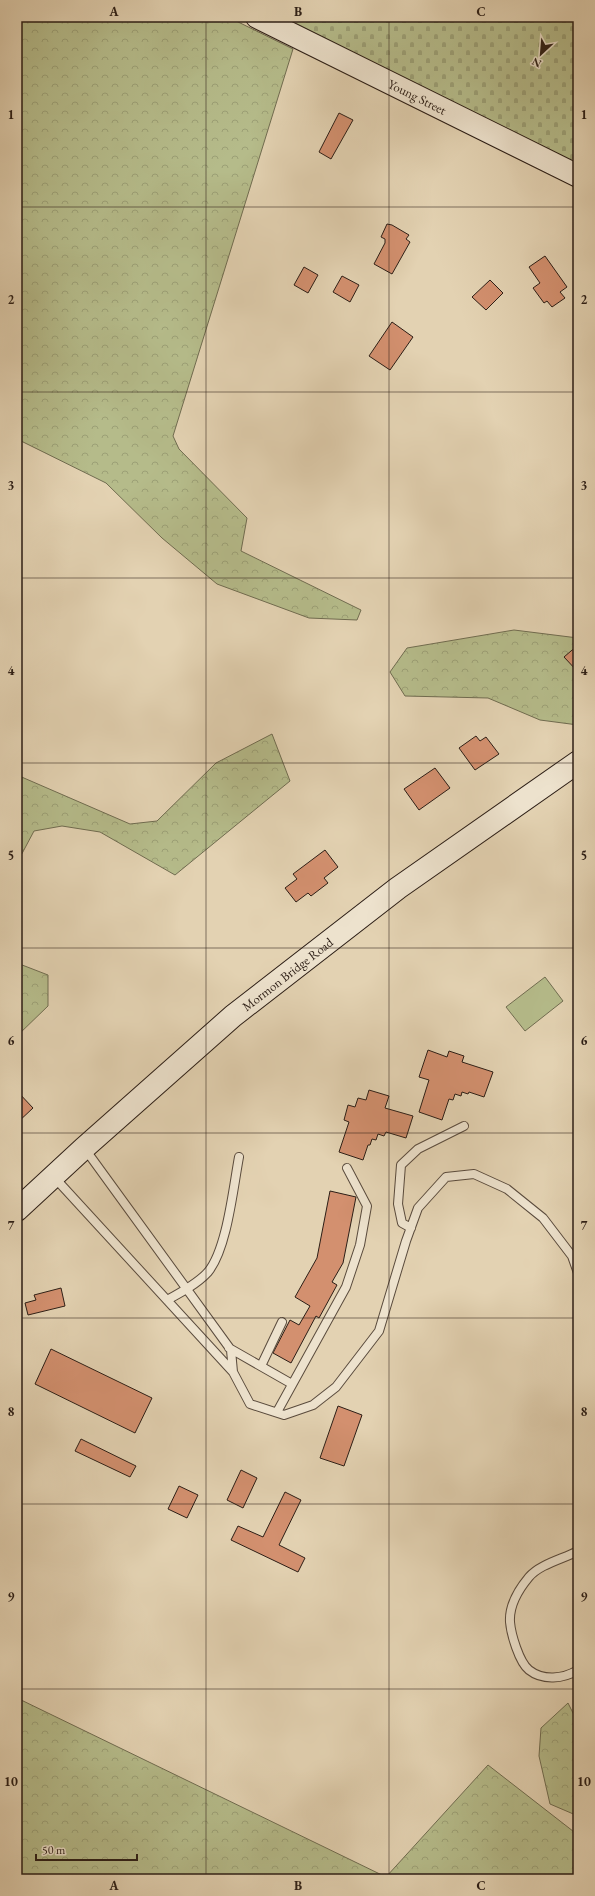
<svg xmlns="http://www.w3.org/2000/svg" width="595" height="1896" viewBox="0 0 595 1896" font-family="'EB Garamond',serif">
<defs>
<pattern id="forest-crowns" width="20" height="18" patternUnits="userSpaceOnUse"><rect width="20" height="18" fill="#b5bb8a"/><path d="M2 6a3 3 0 1 1 6 0M12 15a3 3 0 1 1 6 0" fill="none" stroke="#9ca076"/></pattern>
<pattern id="cemetery-stones" width="16" height="16" patternUnits="userSpaceOnUse"><rect width="16" height="16" fill="#b5bb8a"/><path d="M2 7V4a2 2 0 0 1 4 0v3zM10 15v-3a2 2 0 0 1 4 0v3z" fill="#9ca076"/></pattern>
</defs>
<rect width="100%" height="100%" fill="#e3d2b2"/>
<filter id="stains"><feTurbulence type="fractalNoise" baseFrequency=".005" numOctaves="4"/><feColorMatrix values="0 0 0 0 .2 0 0 0 0 .09 0 0 0 0 .02 0 0 0 .5 -.17"/></filter>
<radialGradient id="worn" r=".72"><stop offset=".6" stop-color="#630" stop-opacity="0"/><stop offset="1" stop-color="#630" stop-opacity=".3"/></radialGradient>
<path fill="#b5bb8a" stroke="#706c50" d="M 545,977 L 563,1001 L 525,1031 L 506,1007 Z"/>
<path fill="url(#forest-crowns)" stroke="#706c50" d="M 17,17 L 228,17 L 293,49 L 173,436 L 179,449 L 247,518 L 241,551 L 361,610 L 357,620 L 309,618 L 217,584 L 162,538 L 106,483 L 17,439 Z
M 514,630 L 578,638 L 578,725 L 540,720 L 488,698 L 405,696 L 390,672 L 407,648 Z
M 272,734 L 290,781 L 175,875 L 100,832 L 62,826 L 34,831 L 17,863 L 17,775 L 130,824 L 157,821 L 216,763 Z
M 17,963 L 48,975 L 48,1006 L 17,1036 Z
M 17,1698 L 386,1877 L 488,1765 L 578,1835 L 578,1879 L 17,1879 Z
M 568,1703 L 578,1723 L 578,1816 L 550,1804 L 539,1756 L 541,1728 Z"/>
<path fill="url(#cemetery-stones)" stroke="#706c50" d="M 274,17 L 578,17 L 578,167 Z"/>
<path fill="#d3906f" stroke="#2c1e16" d="M 339,113 L 353,120 L 331,159 L 319,152 Z
M 387,224 L 392,225 L 409,235 L 406,239 L 410,242 L 392,274 L 374,264 L 385,243 L 385,239 L 381,237 Z
M 545,256 L 567,287 L 560,292 L 565,298 L 552,307 L 547,301 L 544,303 L 533,288 L 540,283 L 529,267 Z
M 304,267 L 318,275 L 308,293 L 294,285 Z
M 342,276 L 359,285 L 350,302 L 333,292 Z
M 490,280 L 503,293 L 486,310 L 472,297 Z
M 392,322 L 413,337 L 390,370 L 369,356 Z
M 578,645 L 578,672 L 564,657 Z
M 476,736 L 480,741 L 486,737 L 499,754 L 475,770 L 459,748 Z
M 435,768 L 450,788 L 419,810 L 404,789 Z
M 325,850 L 338,867 L 324,878 L 328,883 L 311,896 L 308,893 L 296,902 L 285,888 L 297,879 L 293,874 Z
M 428,1050 L 447,1057 L 449,1051 L 464,1056 L 462,1062 L 493,1072 L 484,1097 L 469,1092 L 468,1094 L 462,1092 L 461,1096 L 455,1094 L 453,1100 L 449,1099 L 442,1120 L 419,1112 L 429,1080 L 419,1077 Z
M 369,1090 L 389,1096 L 385,1108 L 413,1116 L 406,1138 L 386,1132 L 384,1136 L 378,1134 L 376,1140 L 372,1139 L 370,1145 L 368,1145 L 363,1160 L 339,1152 L 349,1122 L 344,1120 L 348,1105 L 355,1107 L 358,1098 L 366,1100 Z
M 17,1091 L 33,1108 L 17,1123 Z
M 330,1191 L 356,1197 L 343,1263 L 332,1282 L 337,1285 L 319,1318 L 316,1316 L 291,1363 L 273,1353 L 290,1320 L 299,1325 L 310,1306 L 295,1297 L 317,1258 Z
M 61,1288 L 65,1306 L 28,1315 L 25,1303 L 36,1300 L 34,1295 Z
M 51,1349 L 152,1398 L 135,1433 L 35,1384 Z
M 338,1406 L 362,1415 L 344,1466 L 320,1458 Z
M 81,1439 L 136,1466 L 130,1477 L 75,1451 Z
M 241,1470 L 257,1478 L 243,1508 L 227,1500 Z
M 179,1486 L 198,1495 L 187,1518 L 168,1509 Z
M 285,1492 L 301,1500 L 279,1545 L 305,1558 L 298,1572 L 231,1540 L 238,1526 L 263,1537 Z"/>
<g fill="none" stroke-linecap="round" stroke-linejoin="round">
<defs>
<path id="lane" d="M 85,1149 L 231,1350 L 233,1372
M 54,1177 L 233,1372 L 250,1404 L 284,1415 L 313,1405 L 336,1387 L 379,1331 L 406,1241 L 418,1208 L 446,1177 L 474,1174 L 507,1189 L 543,1218 L 572,1256 L 578,1273
M 411,1228 L 402,1223 L 398,1204 L 401,1165 L 418,1149 L 464,1126
M 167,1300 C 180,1293 197,1284 208,1272 C 227,1249 233,1189 239,1157
M 229,1348 L 292,1384
M 261,1366 L 282,1322
M 277,1412 L 346,1287 L 360,1245 L 367,1206 L 347,1168
M 578,1551 C 563,1559 540,1564 529,1577 C 519,1589 509,1606 510,1622 C 511,1634 519,1662 529,1670 C 543,1681 563,1679 578,1670"/>
<g id="secondary">
<path id="s1" d="M 257,17 L 578,176"/>
<path id="s2" d="M 17,1210 L 84,1148 L 233,1016 L 398,888 L 578,762"/>
</g>
</defs>
<use href="#lane" stroke="#5a4b3d" stroke-width="10"/>
<use href="#secondary" stroke="#2c1e16" stroke-width="24"/>
<use href="#lane" stroke="#ede2cd" stroke-width="8"/>
<use href="#secondary" stroke="#ede2cd" stroke-width="22"/>
</g>
<path fill="none" stroke="#2c1e16" stroke-width="1" stroke-opacity="0.55" d="M 206,17 L 206,1879M 389,17 L 389,1879M 17,207 L 578,207M 17,392 L 578,392M 17,578 L 578,578M 17,763 L 578,763M 17,948 L 578,948M 17,1133 L 578,1133M 17,1318 L 578,1318M 17,1504 L 578,1504M 17,1689 L 578,1689"/>
<g text-anchor="middle" stroke-width="4" stroke-linejoin="round" paint-order="stroke">
<g font-size="13" fill="#2c1e16" stroke="#ede2cd">
<text dy="5" stroke="none"><textPath href="#s1" startOffset="179">Young Street</textPath></text>
<text dy="5" stroke="none"><textPath href="#s2" startOffset="359">Mormon Bridge Road</textPath></text>
</g>
</g>
<rect width="595" height="1896" fill="none" stroke="#e3d2b2" stroke-width="44"/>
<g transform="translate(541 54) rotate(206)" stroke="#ede2cd" stroke-width="3" paint-order="stroke">
<path d="M0-3L7 15L0 10L-7 15Z" fill="#2c1e16"/>
<text y="-6" font-size="11" font-weight="bold" text-anchor="middle" fill="#2c1e16">N</text>
</g>
<path d="M36 1854v6h101v-6" fill="none" stroke="#2c1e16" stroke-width="2"/>
<text x="42" y="1854" font-size="12" fill="#2c1e16" stroke="#ede2cd" stroke-width="3" paint-order="stroke">50 m</text>
<rect x="22" y="22" width="551" height="1852" fill="none" stroke="#2c1e16" stroke-width="1.5"/>
<g font-size="13" text-anchor="middle" font-weight="bold" fill="#2c1e16">
<text x="114" y="16">A</text>
<text x="298" y="16">B</text>
<text x="481" y="16">C</text>
<text x="11" y="119">1</text>
<text x="584" y="119">1</text>
<text x="11" y="304">2</text>
<text x="584" y="304">2</text>
<text x="11" y="490">3</text>
<text x="584" y="490">3</text>
<text x="11" y="675">4</text>
<text x="584" y="675">4</text>
<text x="11" y="860">5</text>
<text x="584" y="860">5</text>
<text x="11" y="1045">6</text>
<text x="584" y="1045">6</text>
<text x="11" y="1230">7</text>
<text x="584" y="1230">7</text>
<text x="11" y="1416">8</text>
<text x="584" y="1416">8</text>
<text x="11" y="1601">9</text>
<text x="584" y="1601">9</text>
<text x="11" y="1786">10</text>
<text x="584" y="1786">10</text>
<text x="114" y="1890">A</text>
<text x="298" y="1890">B</text>
<text x="481" y="1890">C</text>
</g>
<rect width="100%" height="100%" filter="url(#stains)"/>
<rect width="100%" height="100%" fill="url(#worn)"/>
</svg>
